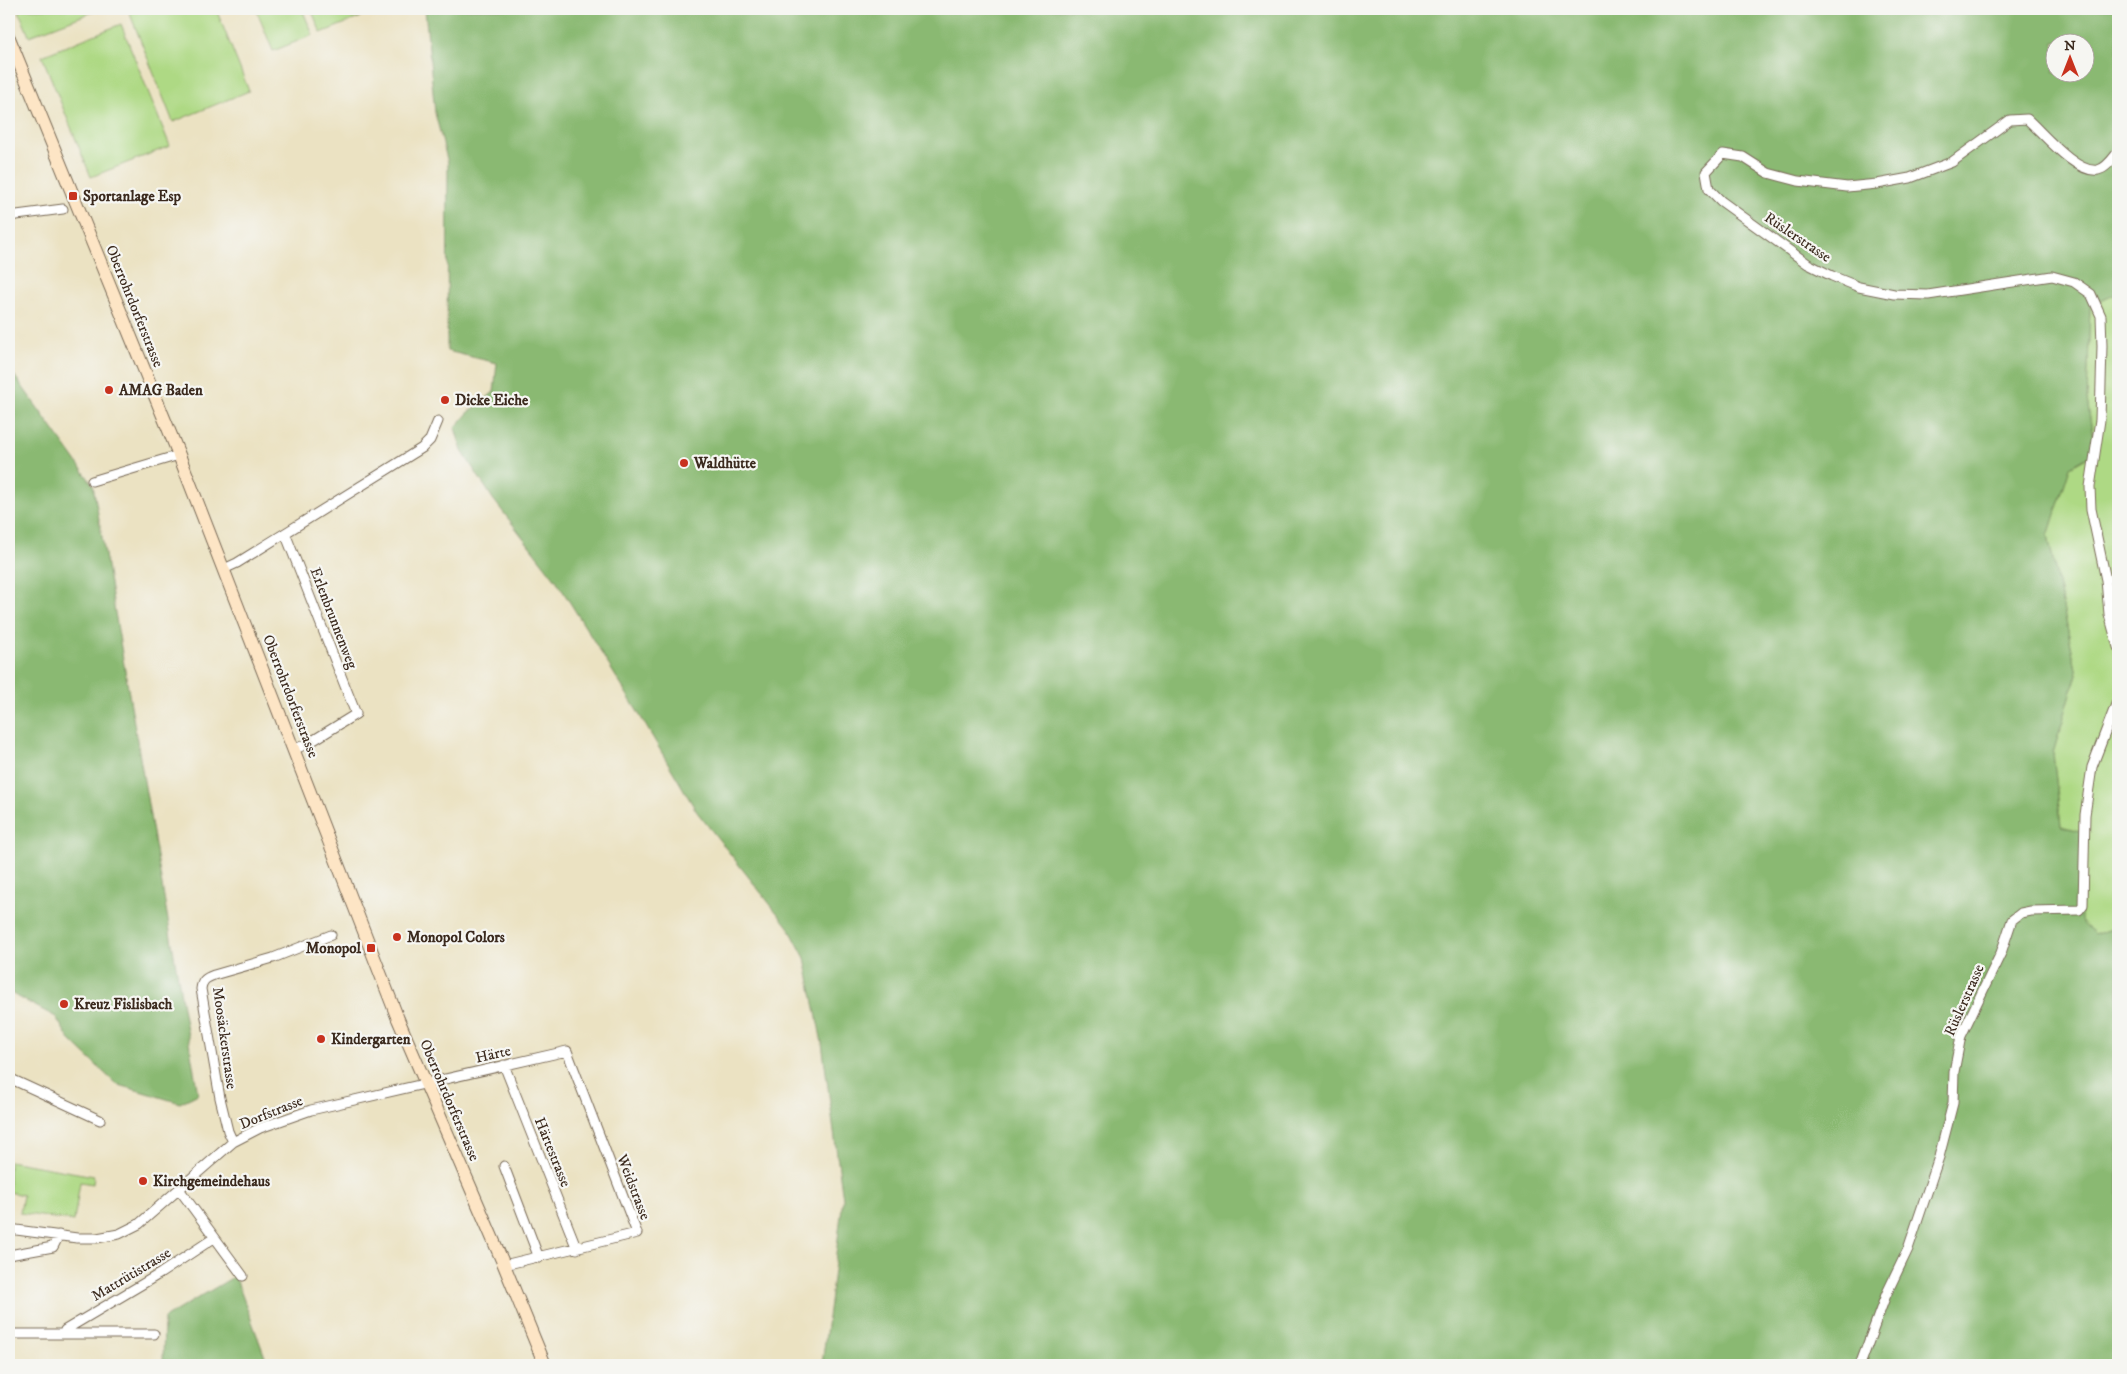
<svg xmlns="http://www.w3.org/2000/svg" width="2127" height="1374" viewBox="0 0 2127 1374" font-family="'IM FELL DW Pica',serif">
<rect width="100%" height="100%" fill="#f6f6f2"/>
<filter id="ink" filterUnits="userSpaceOnUse"><feTurbulence type="fractalNoise" baseFrequency=".02" numOctaves="2"/><feDisplacementMap in="SourceGraphic" scale="10" xChannelSelector="R" yChannelSelector="G"/><feConvolveMatrix kernelMatrix="1 2 1 2 8 2 1 2 1" color-interpolation-filters="sRGB"/></filter>
<filter id="wash" filterUnits="userSpaceOnUse"><feTurbulence type="fractalNoise" baseFrequency=".0096" numOctaves="4" result="noise"/><feDisplacementMap in="SourceGraphic" scale="20" xChannelSelector="R" yChannelSelector="G"/><feGaussianBlur stdDeviation="1.12" result="paint"/><feColorMatrix in="noise" values="0 0 0 0 0 0 0 0 0 0 0 0 0 0 0 0 0 1.4 0 .05"/><feComposite in="paint" operator="in"/></filter>
<g filter="url(#wash)">
<rect width="100%" height="100%" fill="#ebe2c2"/>
<path fill="#aed984" stroke="#748251" d="M 18,9 L 97,9 L 98,10 L 29,36 Z
M 128,9 L 216,9 L 249,91 L 173,122 Z
M 256,9 L 302,9 L 313,35 L 273,51 Z
M 311,9 L 358,9 L 361,17 L 321,33 Z
M 121,24 L 170,146 L 91,177 L 42,56 Z
M 2118,293 L 2118,927 L 2094,935 L 2080,920 L 2082,832 L 2061,826 L 2053,753 L 2077,674 L 2048,536 L 2070,467 L 2095,453 L 2087,399 L 2090,306 Z
M 9,1161 L 94,1176 L 93,1184 L 80,1182 L 74,1221 L 20,1213 L 23,1195 L 9,1192 Z"/>
<path fill="#8ab972" stroke="#627248" fill-rule="evenodd" d="M 425,9 L 2118,9 L 2118,293 L 2090,306 L 2087,399 L 2095,453 L 2070,467 L 2048,536 L 2077,674 L 2053,753 L 2061,826 L 2083,832 L 2081,920 L 2094,935 L 2118,927 L 2118,1365 L 822,1365 L 843,1199 L 822,1043 L 805,958 L 789,928 L 697,812 L 636,709 L 556,580 L 493,499 L 462,451 L 455,428 L 468,413 L 494,392 L 497,363 L 447,351 L 448,163 L 435,113 ZM 2054,42 L 2084,42 L 2084,72 L 2054,72 Z
M 9,368 L 93,485 L 198,1094 L 180,1103 L 116,1084 L 69,1039 L 56,1017 L 9,992 Z
M 235,1276 L 268,1365 L 163,1365 L 164,1318 Z"/>
</g>
<g filter="url(#ink)">
<g fill="none" stroke-linecap="round" stroke-linejoin="round">
<defs>
<path id="street" d="M 2118,152 C 2113,158 2107,168 2098,170 C 2076,174 2043,133 2027,119 L 2010,120 L 1952,162 L 1910,178 L 1877,184 L 1847,187 L 1798,181 L 1768,173 L 1743,157 L 1723,154 L 1706,172 L 1709,189 L 1721,201 L 1808,264 L 1832,276 L 1859,287 L 1894,294 L 1928,295 L 2052,276 L 2074,282 L 2091,294 L 2101,316 L 2102,346 L 2100,420 L 2090,487 L 2091,509 L 2106,580 L 2109,614 L 2118,647
M 9,216 L 63,209
M 92,481 L 179,455
M 285,533 L 356,714 L 309,743 L 295,749
M 224,569 L 237,563 L 422,448 L 430,440 L 438,421
M 504,1065 L 577,1249
M 9,1078 L 100,1120
M 233,1142 L 228,1131 L 220,1098 L 201,989 C 202,980 206,978 214,975 L 273,958 L 331,935
M 504,1166 L 539,1258
M 179,1189 L 243,1276
M 9,1229 L 77,1238 L 97,1238 L 119,1234 L 139,1224 L 233,1142 L 260,1128 L 311,1110 L 567,1051 L 637,1233 L 504,1265
M 9,1255 L 53,1247 L 59,1235
M 9,1334 L 154,1334
M 64,1334 L 65,1330 L 161,1273 L 214,1238
M 1860,1365 L 1886,1295 L 1908,1249 L 1939,1157 L 1953,1103 L 1954,1072 L 1961,1036 L 2001,953 L 2012,920 L 2021,913 L 2031,911 L 2079,910 L 2083,905 L 2085,815 L 2092,767 L 2118,699"/>
<path id="secondary" d="M 9,38 L 179,455 L 398,1019 L 504,1265 L 545,1365"/>
</defs>
<use href="#street" stroke="#796a57" stroke-width="11"/>
<use href="#secondary" stroke="#796a57" stroke-width="14"/>
<use href="#street" stroke="#fff" stroke-width="9"/>
<use href="#secondary" stroke="#fde5c5" stroke-width="12"/>
</g>
</g>
<g fill="#c8321e" stroke="#f6f6f2" stroke-width="2">
<rect x="68" y="191" width="10" height="10" rx="2.5"/>
<circle cx="109" cy="390" r="5"/>
<circle cx="445" cy="400" r="5"/>
<circle cx="684" cy="463" r="5"/>
<circle cx="397" cy="937" r="5"/>
<rect x="366" y="943" width="10" height="10" rx="2.5"/>
<circle cx="64" cy="1004" r="5"/>
<circle cx="321" cy="1039" r="5"/>
<circle cx="143" cy="1181" r="5"/>
</g>
<g text-anchor="middle" stroke-width="4.5" stroke-linejoin="round" paint-order="stroke">
<g font-size="15" font-weight="bold" fill="#3b2a1e" stroke="#f6f6f2" text-anchor="start">
<text x="83" y="201">Sportanlage Esp</text>
<text x="119" y="395">AMAG Baden</text>
<text x="455" y="405">Dicke Eiche</text>
<text x="694" y="468">Waldhütte</text>
<text x="407" y="942">Monopol Colors</text>
<text x="361" y="953" text-anchor="end">Monopol</text>
<text x="74" y="1009">Kreuz Fislisbach</text>
<text x="331" y="1044">Kindergarten</text>
<text x="153" y="1186">Kirchgemeindehaus</text>
</g>
<g font-size="15" fill="#3b2a1e" stroke="#f6f6f2">
<text transform="translate(1798 237) rotate(34)" y="5">Rüslerstrasse</text>
<text transform="translate(135 306) rotate(68)" y="5">Oberrohrdorferstrasse</text>
<text transform="translate(334 618) rotate(69)" y="5">Erlenbrunnenweg</text>
<text transform="translate(291 696) rotate(69)" y="5">Oberrohrdorferstrasse</text>
<text transform="translate(1964 1000) rotate(-66)" y="5">Rüslerstrasse</text>
<text transform="translate(225 1038) rotate(82)" y="5">Moosäckerstrasse</text>
<text transform="translate(493 1054) rotate(-13)" y="5">Härte</text>
<text transform="translate(450 1100) rotate(67)" y="5">Oberrohrdorferstrasse</text>
<text transform="translate(271 1112) rotate(-22)" y="5">Dorfstrasse</text>
<text transform="translate(553 1152) rotate(68)" y="5">Härtestrasse</text>
<text transform="translate(634 1187) rotate(69)" y="5">Weidstrasse</text>
<text transform="translate(131 1274) rotate(-31)" y="5">Mattrütistrasse</text>
</g>
</g>
<rect width="2127" height="1374" fill="none" stroke="#f6f6f2" stroke-width="30"/>
<g transform="translate(2070 58)"><circle r="24" fill="#f6f6f2" stroke="#aba49d"/>
<path d="M0-4L9 19L0 12L-9 19Z" fill="#c8321e"/>
<text y="-8" font-size="14" font-weight="bold" text-anchor="middle" fill="#3b2a1e">N</text>
</g>
</svg>
